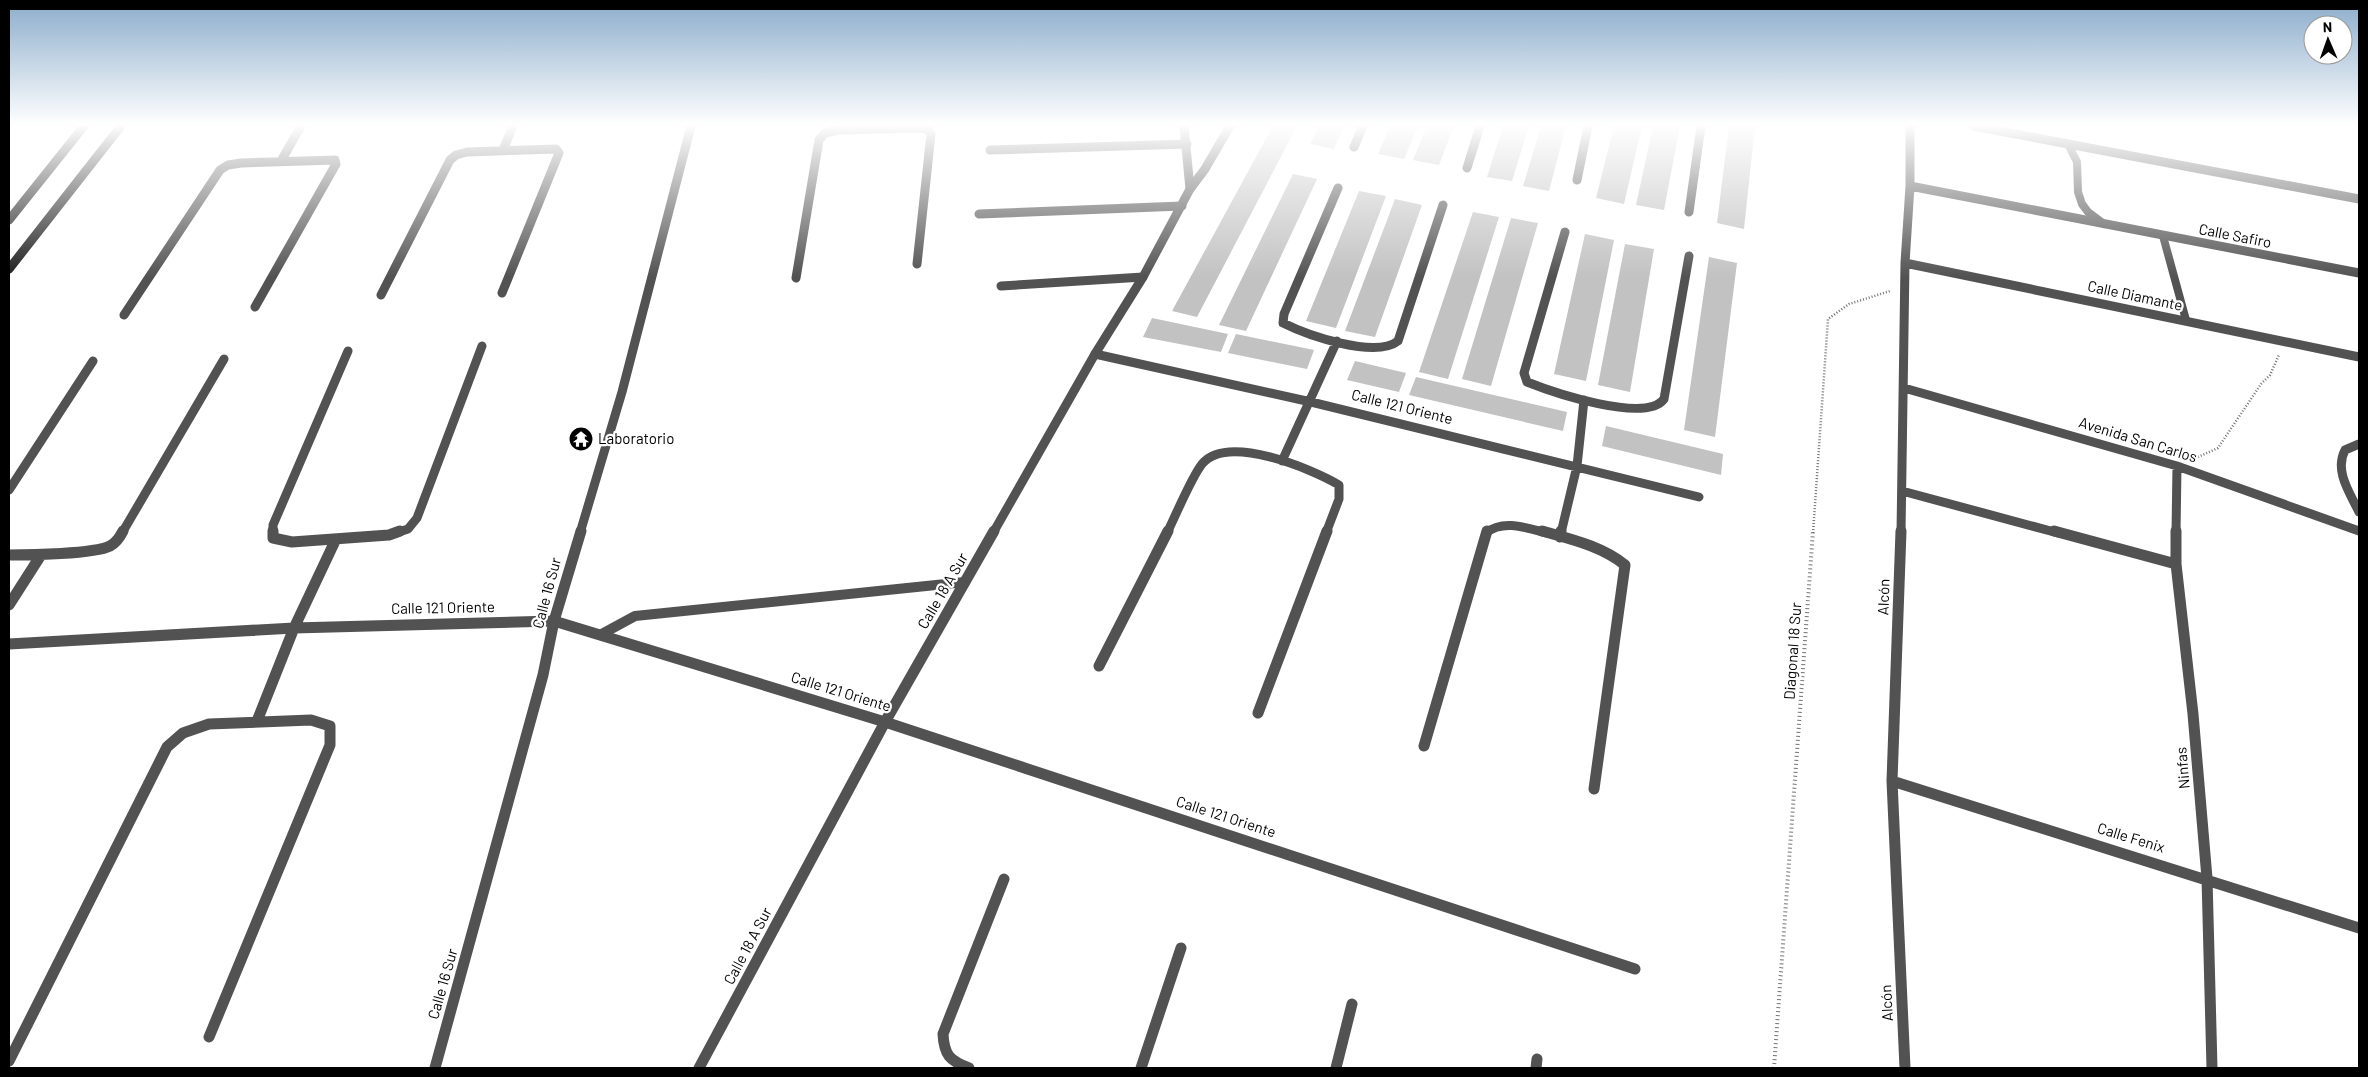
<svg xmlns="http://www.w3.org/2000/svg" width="2368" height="1077" viewBox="0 0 2368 1077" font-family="Barlow,sans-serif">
<rect width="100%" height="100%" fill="#fff"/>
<path fill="#c2c2c2" d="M 1273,126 L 1297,126 L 1197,317 L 1172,311 Z
M 1319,126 L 1344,126 L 1334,149 L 1310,144 Z
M 1390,126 L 1418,126 L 1404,159 L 1378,154 Z
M 1427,126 L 1454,126 L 1439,165 L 1413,160 Z
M 1503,126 L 1529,126 L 1512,181 L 1487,177 Z
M 1541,126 L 1566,126 L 1549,191 L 1523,186 Z
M 1614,126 L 1642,126 L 1624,204 L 1596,198 Z
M 1653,126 L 1680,126 L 1664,210 L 1636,205 Z
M 1729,126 L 1755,126 L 1744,229 L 1717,223 Z
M 1293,174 L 1317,179 L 1246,331 L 1219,325 Z
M 1359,191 L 1386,196 L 1336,328 L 1306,321 Z
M 1395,199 L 1422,205 L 1375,337 L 1345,331 Z
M 1473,212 L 1499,217 L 1448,379 L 1419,372 Z
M 1511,218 L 1538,223 L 1491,386 L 1462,379 Z
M 1585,234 L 1614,240 L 1586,381 L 1554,374 Z
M 1625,244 L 1654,249 L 1630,392 L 1598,385 Z
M 1709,257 L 1737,263 L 1715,437 L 1684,430 Z
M 1152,318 L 1228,334 L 1221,352 L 1143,337 Z
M 1236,334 L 1314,350 L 1307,369 L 1228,353 Z
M 1355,361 L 1406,373 L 1399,392 L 1347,380 Z
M 1416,377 L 1567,412 L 1563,431 L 1409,395 Z
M 1606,426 L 1723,454 L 1721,475 L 1602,446 Z"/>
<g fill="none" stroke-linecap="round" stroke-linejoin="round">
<path stroke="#747474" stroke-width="2.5" stroke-dasharray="1 2" stroke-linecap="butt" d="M 2198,457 L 2218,448 L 2261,384 L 2270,375 L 2279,355
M 1813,533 L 1828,319 L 1849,304 L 1890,291"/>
<path stroke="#747474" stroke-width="4" stroke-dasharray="1 3" stroke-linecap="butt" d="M 1774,1068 L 1813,531"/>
<path stroke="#525252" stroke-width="8" d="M 2068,144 L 2077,162 L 2078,192 L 2082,204 L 2088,212 L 2104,224
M 2163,236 L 2186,320"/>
<path stroke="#525252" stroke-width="10" d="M 600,635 L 635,616 L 965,582"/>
<path stroke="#525252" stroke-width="9" d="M 1973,126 L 2359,199
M 1354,147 L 1363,126
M 503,150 L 513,126
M 990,150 L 1187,144
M 281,161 L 301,126
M 1467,168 L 1480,126
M 1577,180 L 1588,126
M 1910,186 L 2359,273
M 1338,188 L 1284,314 L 1283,323 C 1307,335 1375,359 1398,341 L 1443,205
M 1190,189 L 1205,169 L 1230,126
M 1689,212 L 1701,126
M 979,214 L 1182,206
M 1565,232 L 1524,373 L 1527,382 C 1552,392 1646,424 1664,399 L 1689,256
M 1905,263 L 2359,357
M 796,278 L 819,140 L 825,133 L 838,130 L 916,128 L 927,129 L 931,134 L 917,264
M 1001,286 L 1143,277
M 381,295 L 450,160 L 456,155 L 467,152 L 556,149 L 559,153 L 502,293
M 124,315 L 220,170 L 228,165 L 241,163 L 335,160 L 336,164 L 255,307
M 1095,354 L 1311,402 L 1699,497
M 1904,388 L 2177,466 L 2359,531
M 2359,444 L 2345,450 C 2334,471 2350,493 2359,512
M 1282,461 L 1337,341
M 9,490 L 93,361
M 1902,491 L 2058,533
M 122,533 L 224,359
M 273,533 L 273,525 L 348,351
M 396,533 L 408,529 L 417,518 L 482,346
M 1167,533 C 1176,515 1191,478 1202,464 C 1227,433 1312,469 1339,485 L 1339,499 L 1326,533
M 1486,533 C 1503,519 1527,528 1547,533
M 1561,533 L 1577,466 L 1584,400
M 1901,533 L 1905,263 L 1910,186 L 1910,126
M 2176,533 L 2177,466"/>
<path stroke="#525252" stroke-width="11" d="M 273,531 L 273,538 L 292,542 L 389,535 L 400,531
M 1542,531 C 1570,539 1602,546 1625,565 L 1594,789
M 1901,531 L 1892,781 L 1905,1068
M 2054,531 L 2176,564
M 2176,531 L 2176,564 L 2193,714 L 2207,878 L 2212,1068
M 1560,537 L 1561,531
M 9,555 C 29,555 94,554 110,546 C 116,543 120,537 123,531
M 9,605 L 41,555
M 9,644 L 294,628 L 554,621 L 885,722 L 1635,969
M 1099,666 L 1168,531
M 1258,713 L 1327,531
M 257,721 L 294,628 L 336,539
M 1424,746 L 1487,531
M 1892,781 L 2359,928
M 9,1061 L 167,747 L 183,733 L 209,724 L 311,720 L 330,726 L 330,745 L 209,1037
M 969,1068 C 950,1061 944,1055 943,1034 L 1004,879
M 1141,1068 L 1181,948
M 1336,1068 L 1352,1004
M 1536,1068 L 1537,1059"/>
<path stroke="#525252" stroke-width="9" d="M 580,533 L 622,392 L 691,126
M 993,533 L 1095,354 L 1143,277 L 1190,189 L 1184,126"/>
<path stroke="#525252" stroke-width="11" d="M 435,1068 L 543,675 L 554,621 L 581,531
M 699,1068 L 885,722 L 994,531"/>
<path stroke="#1f1f1f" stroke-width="9" d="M 9,220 L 84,126
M 9,269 L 121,126"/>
</g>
<linearGradient id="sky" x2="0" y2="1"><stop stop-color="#8baccb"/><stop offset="0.45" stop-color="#fff"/><stop offset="1" stop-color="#fff" stop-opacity="0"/></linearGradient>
<rect width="2368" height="277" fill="url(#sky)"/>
<defs>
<symbol id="temple-disc" viewBox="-11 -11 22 22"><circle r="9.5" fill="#000" stroke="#fff"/><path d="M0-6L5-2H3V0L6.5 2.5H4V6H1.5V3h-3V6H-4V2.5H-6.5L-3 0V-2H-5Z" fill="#fff"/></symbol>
</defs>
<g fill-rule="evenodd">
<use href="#temple-disc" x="567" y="425" width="28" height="28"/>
</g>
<g text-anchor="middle" stroke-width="4.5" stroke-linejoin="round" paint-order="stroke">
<g font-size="15" fill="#000" stroke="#fff">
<text transform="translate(2235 236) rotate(11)" y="5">Calle Safiro</text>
<text transform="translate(2135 296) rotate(12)" y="5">Calle Diamante</text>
<text transform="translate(1402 407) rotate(14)" y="5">Calle 121 Oriente</text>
<text transform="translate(2138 440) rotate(17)" y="5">Avenida San Carlos</text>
<text transform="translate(943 591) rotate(-60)" y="5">Calle 18 A Sur</text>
<text transform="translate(547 593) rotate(-75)" y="5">Calle 16 Sur</text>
<text transform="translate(1884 597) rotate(-88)" y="5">Alcón</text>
<text transform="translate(443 608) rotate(-1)" y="5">Calle 121 Oriente</text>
<text transform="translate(1793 651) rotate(-86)" y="5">Diagonal 18 Sur</text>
<text transform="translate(841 692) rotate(17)" y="5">Calle 121 Oriente</text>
<text transform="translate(2183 768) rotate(-95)" y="5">Ninfas</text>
<text transform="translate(1226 817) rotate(18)" y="5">Calle 121 Oriente</text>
<text transform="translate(2131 838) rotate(17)" y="5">Calle Fenix</text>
<text transform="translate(748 946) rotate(-62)" y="5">Calle 18 A Sur</text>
<text transform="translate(443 984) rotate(-74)" y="5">Calle 16 Sur</text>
<text transform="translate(1887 1003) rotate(-93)" y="5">Alcón</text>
</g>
<g font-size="15" fill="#000" stroke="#fff" text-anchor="start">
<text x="598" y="444">Laboratorio</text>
</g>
</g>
<rect width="2368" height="1077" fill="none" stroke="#000000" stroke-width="20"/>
<g transform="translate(2328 40) rotate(358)"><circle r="24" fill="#ffffff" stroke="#999999"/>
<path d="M0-4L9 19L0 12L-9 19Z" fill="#000000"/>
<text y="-8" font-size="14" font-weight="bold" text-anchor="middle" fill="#000000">N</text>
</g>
</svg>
